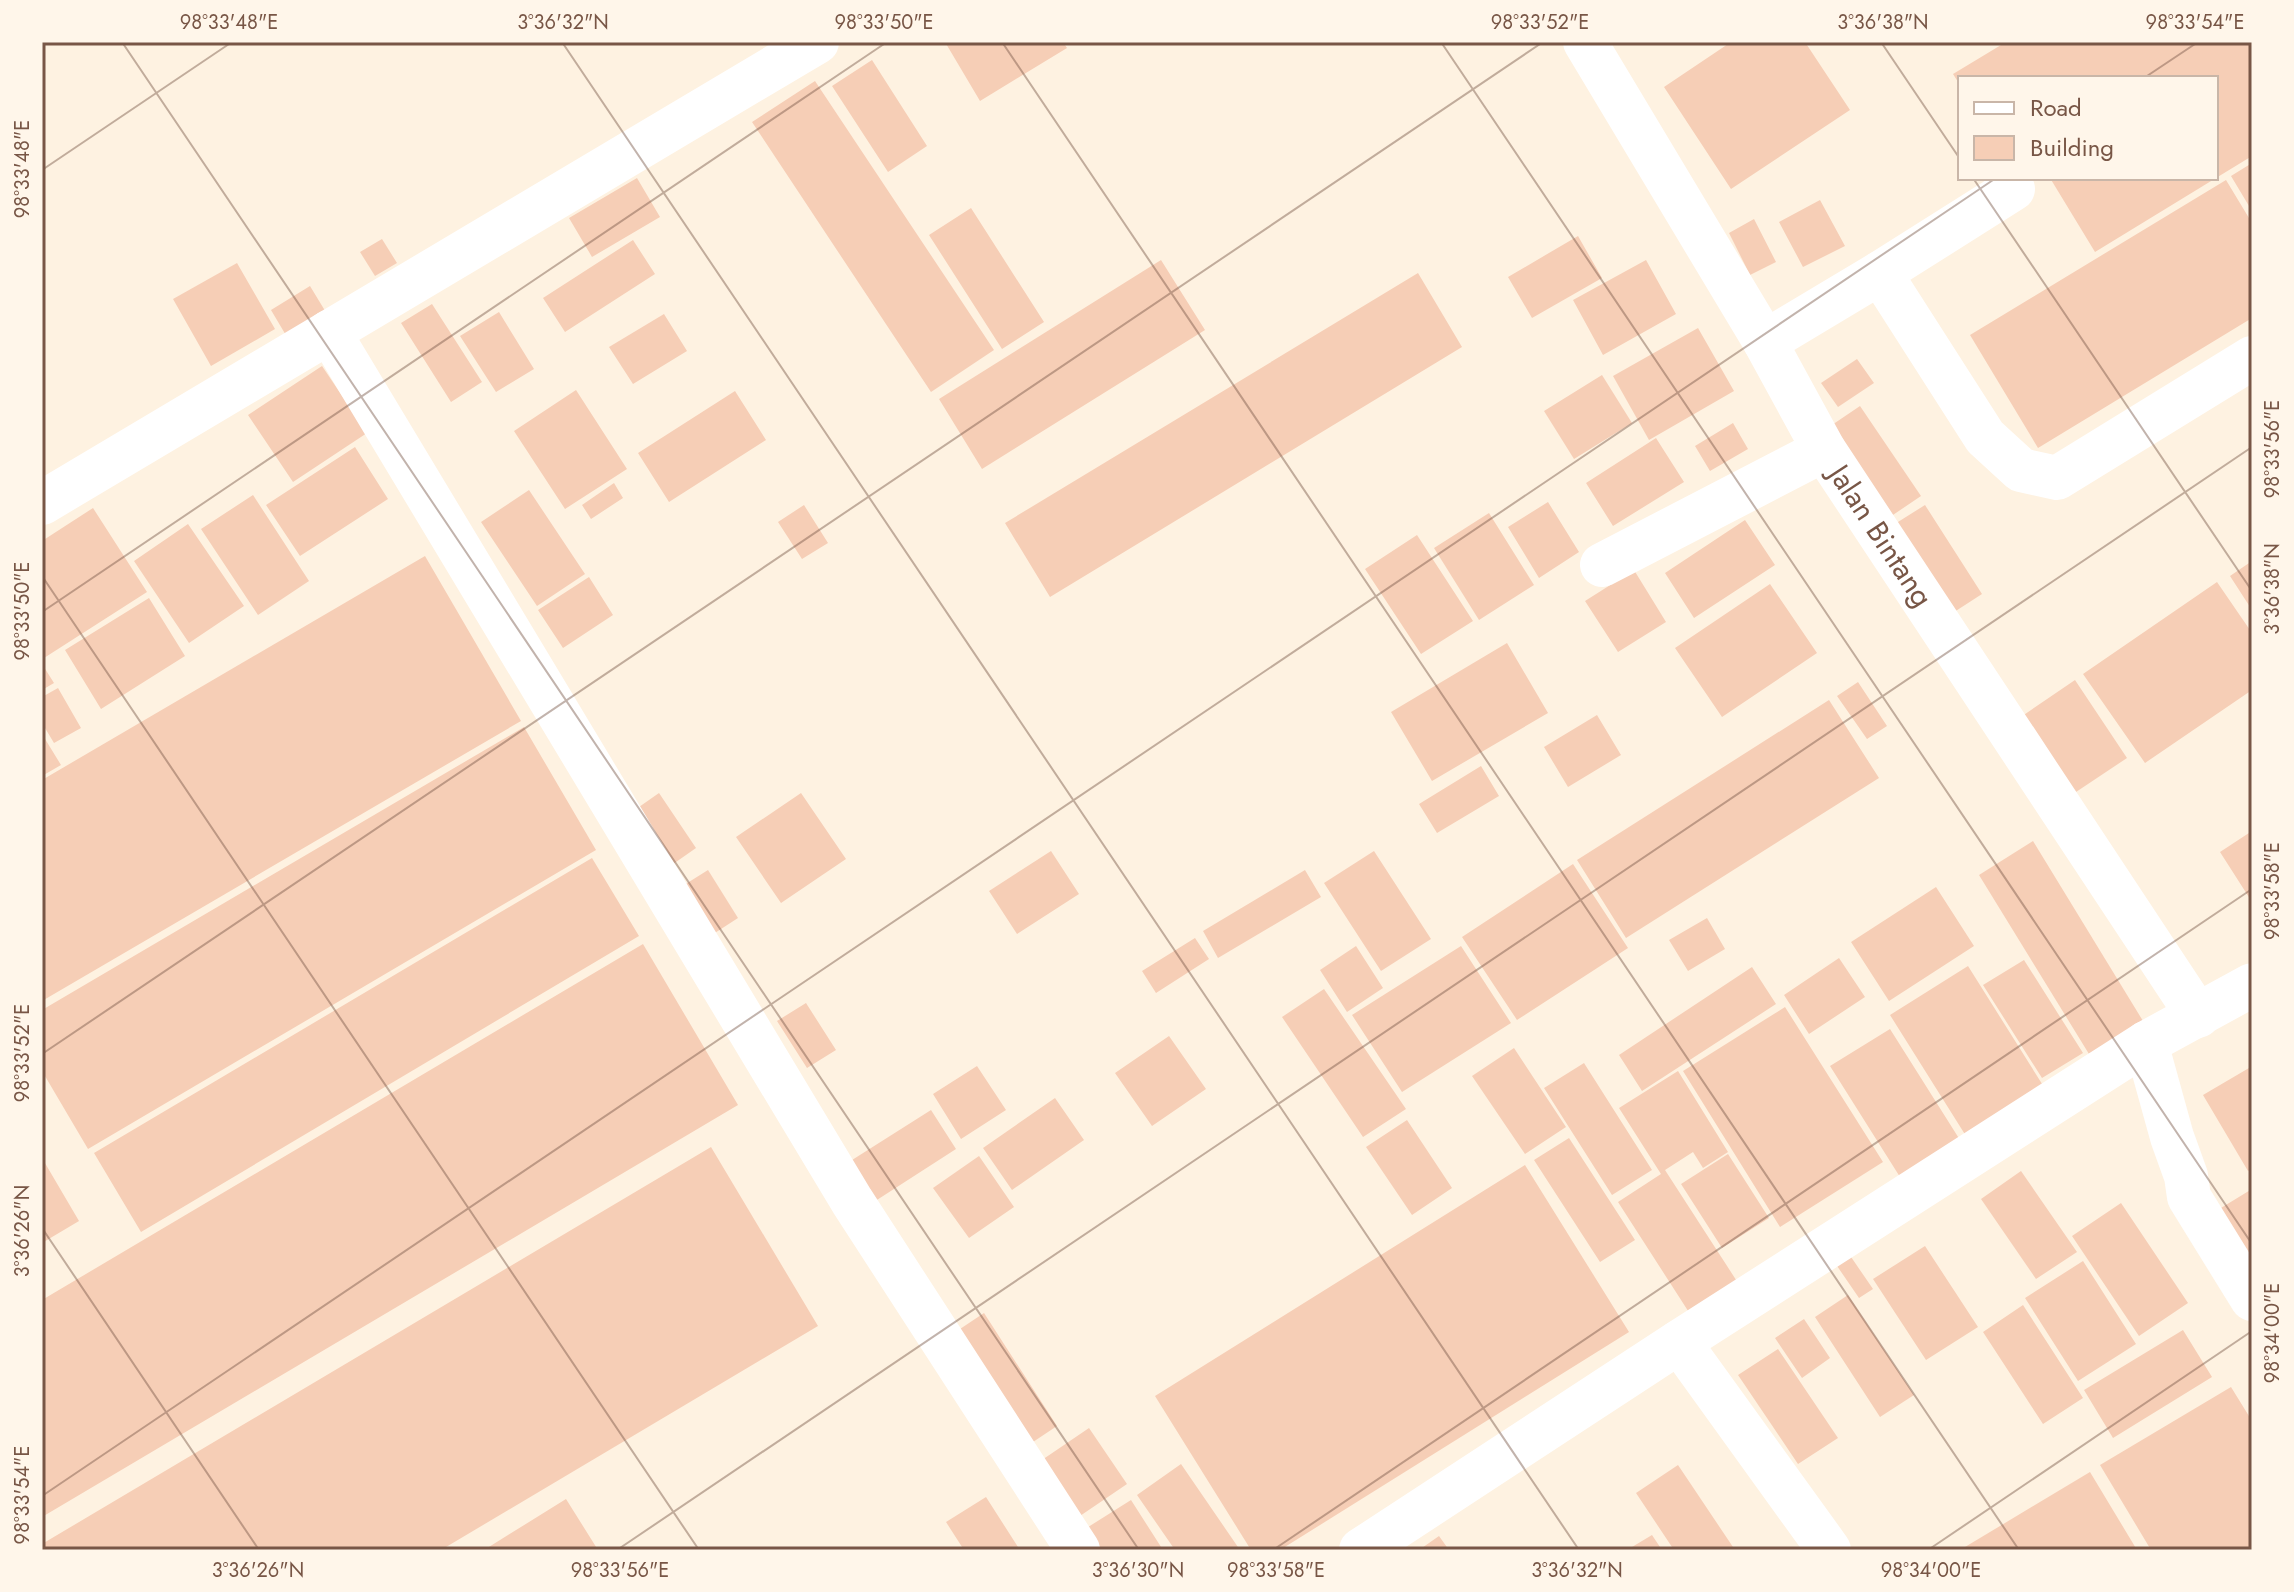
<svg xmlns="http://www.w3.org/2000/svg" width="2294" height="1592" viewBox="0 0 2294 1592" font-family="Jost,sans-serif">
<rect width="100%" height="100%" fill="#fef2e1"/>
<path fill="#f6ceb6" d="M 945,42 L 1063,42 L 1067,48 L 980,101 Z
M 1731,42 L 1805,42 L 1850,110 L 1731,189 L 1664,87 Z
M 2006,42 L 2252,42 L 2252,156 L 2095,252 L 2050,178 L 2216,178 L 2216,78 L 1960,78 L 1960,85 L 1953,74 Z
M 872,60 L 927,146 L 888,172 L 832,86 Z
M 815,81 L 994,350 L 931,392 L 752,122 Z
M 2252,163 L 2252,211 L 2231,176 Z
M 637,178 L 660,217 L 592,257 L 569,218 Z
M 2226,180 L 2252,223 L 2252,318 L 2038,448 L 1970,335 Z
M 1820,200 L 1845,246 L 1803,267 L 1779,222 Z
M 971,208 L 1044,322 L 1002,349 L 929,235 Z
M 1754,219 L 1776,262 L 1750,275 L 1729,233 Z
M 1578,236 L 1602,278 L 1532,318 L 1508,277 Z
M 382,239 L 397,263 L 375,276 L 360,252 Z
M 633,240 L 655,274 L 565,332 L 543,298 Z
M 1161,260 L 1205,330 L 982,469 L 939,399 Z
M 1646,260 L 1676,314 L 1603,355 L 1573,300 Z
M 237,263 L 275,329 L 211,366 L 173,299 Z
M 1418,273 L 1462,347 L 1050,597 L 1005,523 Z
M 310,286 L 327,314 L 287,337 L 271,310 Z
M 432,304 L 482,382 L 451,402 L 401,323 Z
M 499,312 L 534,369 L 496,392 L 460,336 Z
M 664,314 L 687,351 L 633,384 L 609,347 Z
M 1698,328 L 1734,391 L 1649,440 L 1613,376 Z
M 1857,359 L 1874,383 L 1838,407 L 1821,383 Z
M 322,366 L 367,433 L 293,482 L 248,415 Z
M 1602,375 L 1632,423 L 1574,459 L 1544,411 Z
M 576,390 L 627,469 L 565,509 L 514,431 Z
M 735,391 L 766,440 L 669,502 L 638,453 Z
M 1860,406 L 1921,496 L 1887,519 L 1826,429 Z
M 1733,423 L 1748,449 L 1710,471 L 1695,446 Z
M 1656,438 L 1684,482 L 1613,526 L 1586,483 Z
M 355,447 L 388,499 L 300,556 L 266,505 Z
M 614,483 L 623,498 L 591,519 L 582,505 Z
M 529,490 L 585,574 L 537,606 L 481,522 Z
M 253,495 L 309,581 L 258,615 L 201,529 Z
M 1548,502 L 1579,552 L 1539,578 L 1508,527 Z
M 804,505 L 828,543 L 802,559 L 778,522 Z
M 1925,505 L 1982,594 L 1948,616 L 1890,527 Z
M 93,508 L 147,592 L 44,658 L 42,654 L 42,541 Z
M 1489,513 L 1534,585 L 1479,620 L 1434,548 Z
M 1745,520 L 1775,565 L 1694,618 L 1665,573 Z
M 188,524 L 244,606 L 189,643 L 134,561 Z
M 1417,535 L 1473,621 L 1421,654 L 1365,569 Z
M 425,556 L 521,721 L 42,1001 L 42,780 Z
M 2252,561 L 2252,610 L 2230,576 Z
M 1634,570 L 1666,622 L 1618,652 L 1585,601 Z
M 589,577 L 613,615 L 563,648 L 538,610 Z
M 2217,582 L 2252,633 L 2252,690 L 2145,763 L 2083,674 Z
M 1770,584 L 1817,653 L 1722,717 L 1675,648 Z
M 149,598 L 185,656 L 101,709 L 65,650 Z
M 1507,643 L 1548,713 L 1432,781 L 1391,712 Z
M 42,664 L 54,683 L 42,690 Z
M 2075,680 L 2127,758 L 2061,802 L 2009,725 Z
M 1858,682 L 1887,726 L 1867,739 L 1837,696 Z
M 58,688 L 81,728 L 54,743 L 42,723 L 42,697 Z
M 1829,700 L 1879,778 L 1626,938 L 1577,860 Z
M 1597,715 L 1621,755 L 1568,787 L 1544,747 Z
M 524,727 L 596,850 L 88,1149 L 42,1071 L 42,1010 Z
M 42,734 L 61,765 L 42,776 Z
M 1481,766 L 1499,796 L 1437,833 L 1419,804 Z
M 659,793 L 696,848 L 666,869 L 629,814 Z
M 801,793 L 846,859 L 781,903 L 736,837 Z
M 2252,831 L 2252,902 L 2220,852 Z
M 2033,841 L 2143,1021 L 2089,1054 L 1979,875 Z
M 1051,851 L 1079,894 L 1017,934 L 989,891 Z
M 1374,851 L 1431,939 L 1381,971 L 1324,883 Z
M 592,858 L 639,936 L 141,1232 L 94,1153 Z
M 1573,864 L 1628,948 L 1517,1020 L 1462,937 Z
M 708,870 L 738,918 L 704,940 L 673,892 Z
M 1305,870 L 1321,897 L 1218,958 L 1203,931 Z
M 1936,887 L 1974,946 L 1889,1001 L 1851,942 Z
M 1707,918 L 1725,949 L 1688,971 L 1669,940 Z
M 1195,938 L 1209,959 L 1156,993 L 1142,971 Z
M 643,944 L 738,1105 L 42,1517 L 42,1300 Z
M 1356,946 L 1383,988 L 1347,1012 L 1320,970 Z
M 1461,946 L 1511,1023 L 1402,1092 L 1352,1015 Z
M 1839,958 L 1865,997 L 1809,1034 L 1784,995 Z
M 2024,960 L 2083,1053 L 2042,1078 L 1983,985 Z
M 1968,966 L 2044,1087 L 1966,1136 L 1890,1015 Z
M 1752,967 L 1776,1004 L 1642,1091 L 1619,1055 Z
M 1324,989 L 1406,1109 L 1363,1137 L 1282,1017 Z
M 806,1003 L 836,1050 L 807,1068 L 777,1021 Z
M 1785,1007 L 1883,1162 L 1780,1227 L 1683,1071 Z
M 1890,1029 L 1960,1140 L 1900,1177 L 1830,1066 Z
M 1169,1036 L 1206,1089 L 1152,1126 L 1115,1073 Z
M 1514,1048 L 1566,1127 L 1525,1154 L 1472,1076 Z
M 1584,1063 L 1652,1170 L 1612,1195 L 1544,1088 Z
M 977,1066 L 1006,1110 L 961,1139 L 933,1094 Z
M 2249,1068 L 2252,1073 L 2252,1169 L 2248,1171 L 2203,1095 Z
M 1678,1071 L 1728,1152 L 1703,1168 L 1693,1152 L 1665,1170 L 1740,1286 L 1692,1317 L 1618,1202 L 1661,1174 L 1619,1108 Z
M 1055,1098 L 1084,1140 L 1012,1190 L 983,1148 Z
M 931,1110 L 956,1149 L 866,1207 L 841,1167 Z
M 1407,1120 L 1452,1188 L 1412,1215 L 1366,1147 Z
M 1569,1138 L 1635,1240 L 1600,1262 L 1534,1160 Z
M 711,1147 L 818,1326 L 441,1550 L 42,1550 L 42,1544 Z
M 1728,1154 L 1769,1218 L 1722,1248 L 1681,1184 Z
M 979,1156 L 1014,1207 L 969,1238 L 933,1188 Z
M 42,1158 L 79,1221 L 42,1243 Z
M 1525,1165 L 1629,1332 L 1280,1550 L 1251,1550 L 1155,1396 Z
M 2021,1171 L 2077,1252 L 2036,1279 L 1981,1199 Z
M 2252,1189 L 2252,1270 L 2216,1211 Z
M 2121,1203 L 2188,1303 L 2139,1336 L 2072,1236 Z
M 1925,1246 L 1978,1327 L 1926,1360 L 1873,1279 Z
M 1849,1254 L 1873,1289 L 1859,1298 L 1835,1263 Z
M 2083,1261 L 2136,1344 L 2078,1381 L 2025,1298 Z
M 1848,1295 L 1914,1395 L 1880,1417 L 1815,1317 Z
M 2023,1305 L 2083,1398 L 2043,1424 L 1983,1332 Z
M 984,1313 L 1057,1426 L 1024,1448 L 951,1335 Z
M 1804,1319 L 1830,1358 L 1802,1378 L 1775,1338 Z
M 2183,1330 L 2212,1377 L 2113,1438 L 2084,1390 Z
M 1778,1349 L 1838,1438 L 1798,1464 L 1738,1375 Z
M 2231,1387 L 2252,1421 L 2252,1550 L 2151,1550 L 2100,1465 Z
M 1089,1428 L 1127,1484 L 1077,1518 L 1039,1462 Z
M 1181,1464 L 1240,1550 L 1175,1550 L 1137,1495 Z
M 1678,1465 L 1735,1550 L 1674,1550 L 1636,1493 Z
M 2090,1472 L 2137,1550 L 1960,1550 Z
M 986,1497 L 1018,1547 L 1013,1550 L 964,1550 L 946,1522 Z
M 566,1499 L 598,1550 L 484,1550 Z
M 1131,1500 L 1163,1550 L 1098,1550 L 1085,1529 Z
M 1652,1535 L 1662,1550 L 1627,1550 Z
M 1439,1536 L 1449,1550 L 1419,1550 Z"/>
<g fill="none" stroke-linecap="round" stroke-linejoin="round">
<g stroke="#fff" stroke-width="44">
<path id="s1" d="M 1585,42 L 1765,342 L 1824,450 L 2198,1016"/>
<path d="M 1880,273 L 2013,189"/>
<path d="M 329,332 L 852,1201 L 1078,1550"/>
<path d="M 1765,342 L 1880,273 L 1985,437 L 2021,470 L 2057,478 L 2252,358"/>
<path d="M 42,503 L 817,42"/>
<path d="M 1602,565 L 1824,450"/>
<path d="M 2146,1043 L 2172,1137 L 2186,1176 L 2189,1197 L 2252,1299"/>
<path d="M 1679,1342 L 1829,1550"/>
<path d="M 1361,1550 L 1679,1342 L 2146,1043 L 2252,985"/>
</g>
</g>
<path fill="none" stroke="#785646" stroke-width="2" stroke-opacity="0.45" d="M 122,42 L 1139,1550M 562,42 L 1579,1550M 1002,42 L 2019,1550M 1441,42 L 2252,1244M 1881,42 L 1960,159M 2144,78 L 2198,42M 42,170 L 232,42M 1973,178 L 2252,591M 42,576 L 699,1550M 42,612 L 887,42M 42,1054 L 1543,42M 42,1228 L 259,1550M 42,1496 L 1996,178M 617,1550 L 2252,447M 1273,1550 L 2252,889M 1928,1550 L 2252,1331"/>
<g text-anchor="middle" stroke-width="6" stroke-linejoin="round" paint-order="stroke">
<g font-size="30" fill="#785646" stroke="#fff6ea">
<text dy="10" stroke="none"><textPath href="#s1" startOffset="576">Jalan Bintang</textPath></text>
</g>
</g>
<rect width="2294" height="1592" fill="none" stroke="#fff6ea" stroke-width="88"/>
<rect x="1958" y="76" width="260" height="104" fill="#fff6ea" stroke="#c9b6a8" stroke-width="2"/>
<rect x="1974" y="102" width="40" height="12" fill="#ffffff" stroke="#c9b6a8" stroke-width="2"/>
<text x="2030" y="116" font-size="24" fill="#785646">Road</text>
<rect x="1974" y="136" width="40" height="24" fill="#f6ceb6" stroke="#c9b6a8" stroke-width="2"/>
<text x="2030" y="156" font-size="24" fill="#785646">Building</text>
<rect x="44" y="44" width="2206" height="1504" fill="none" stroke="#785646" stroke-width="3"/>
<g font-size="20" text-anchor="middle" fill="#785646">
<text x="229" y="29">98°33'48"E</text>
<text x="563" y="29">3°36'32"N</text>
<text x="884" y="29">98°33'50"E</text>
<text x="1540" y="29">98°33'52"E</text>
<text x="1883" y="29">3°36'38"N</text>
<text x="2195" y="29">98°33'54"E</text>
<text transform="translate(22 169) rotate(-90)" y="7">98°33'48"E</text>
<text transform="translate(2272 449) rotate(-90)" y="7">98°33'56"E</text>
<text transform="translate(2272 589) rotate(-90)" y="7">3°36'38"N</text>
<text transform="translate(22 611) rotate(-90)" y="7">98°33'50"E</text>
<text transform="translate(2272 891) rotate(-90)" y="7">98°33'58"E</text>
<text transform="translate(22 1053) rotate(-90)" y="7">98°33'52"E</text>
<text transform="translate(22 1231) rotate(-90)" y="7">3°36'26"N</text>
<text transform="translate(2272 1333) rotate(-90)" y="7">98°34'00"E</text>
<text transform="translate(22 1495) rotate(-90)" y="7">98°33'54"E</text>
<text x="258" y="1577">3°36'26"N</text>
<text x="620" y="1577">98°33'56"E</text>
<text x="1138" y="1577">3°36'30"N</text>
<text x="1276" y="1577">98°33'58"E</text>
<text x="1577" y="1577">3°36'32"N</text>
<text x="1931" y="1577">98°34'00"E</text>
</g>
</svg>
